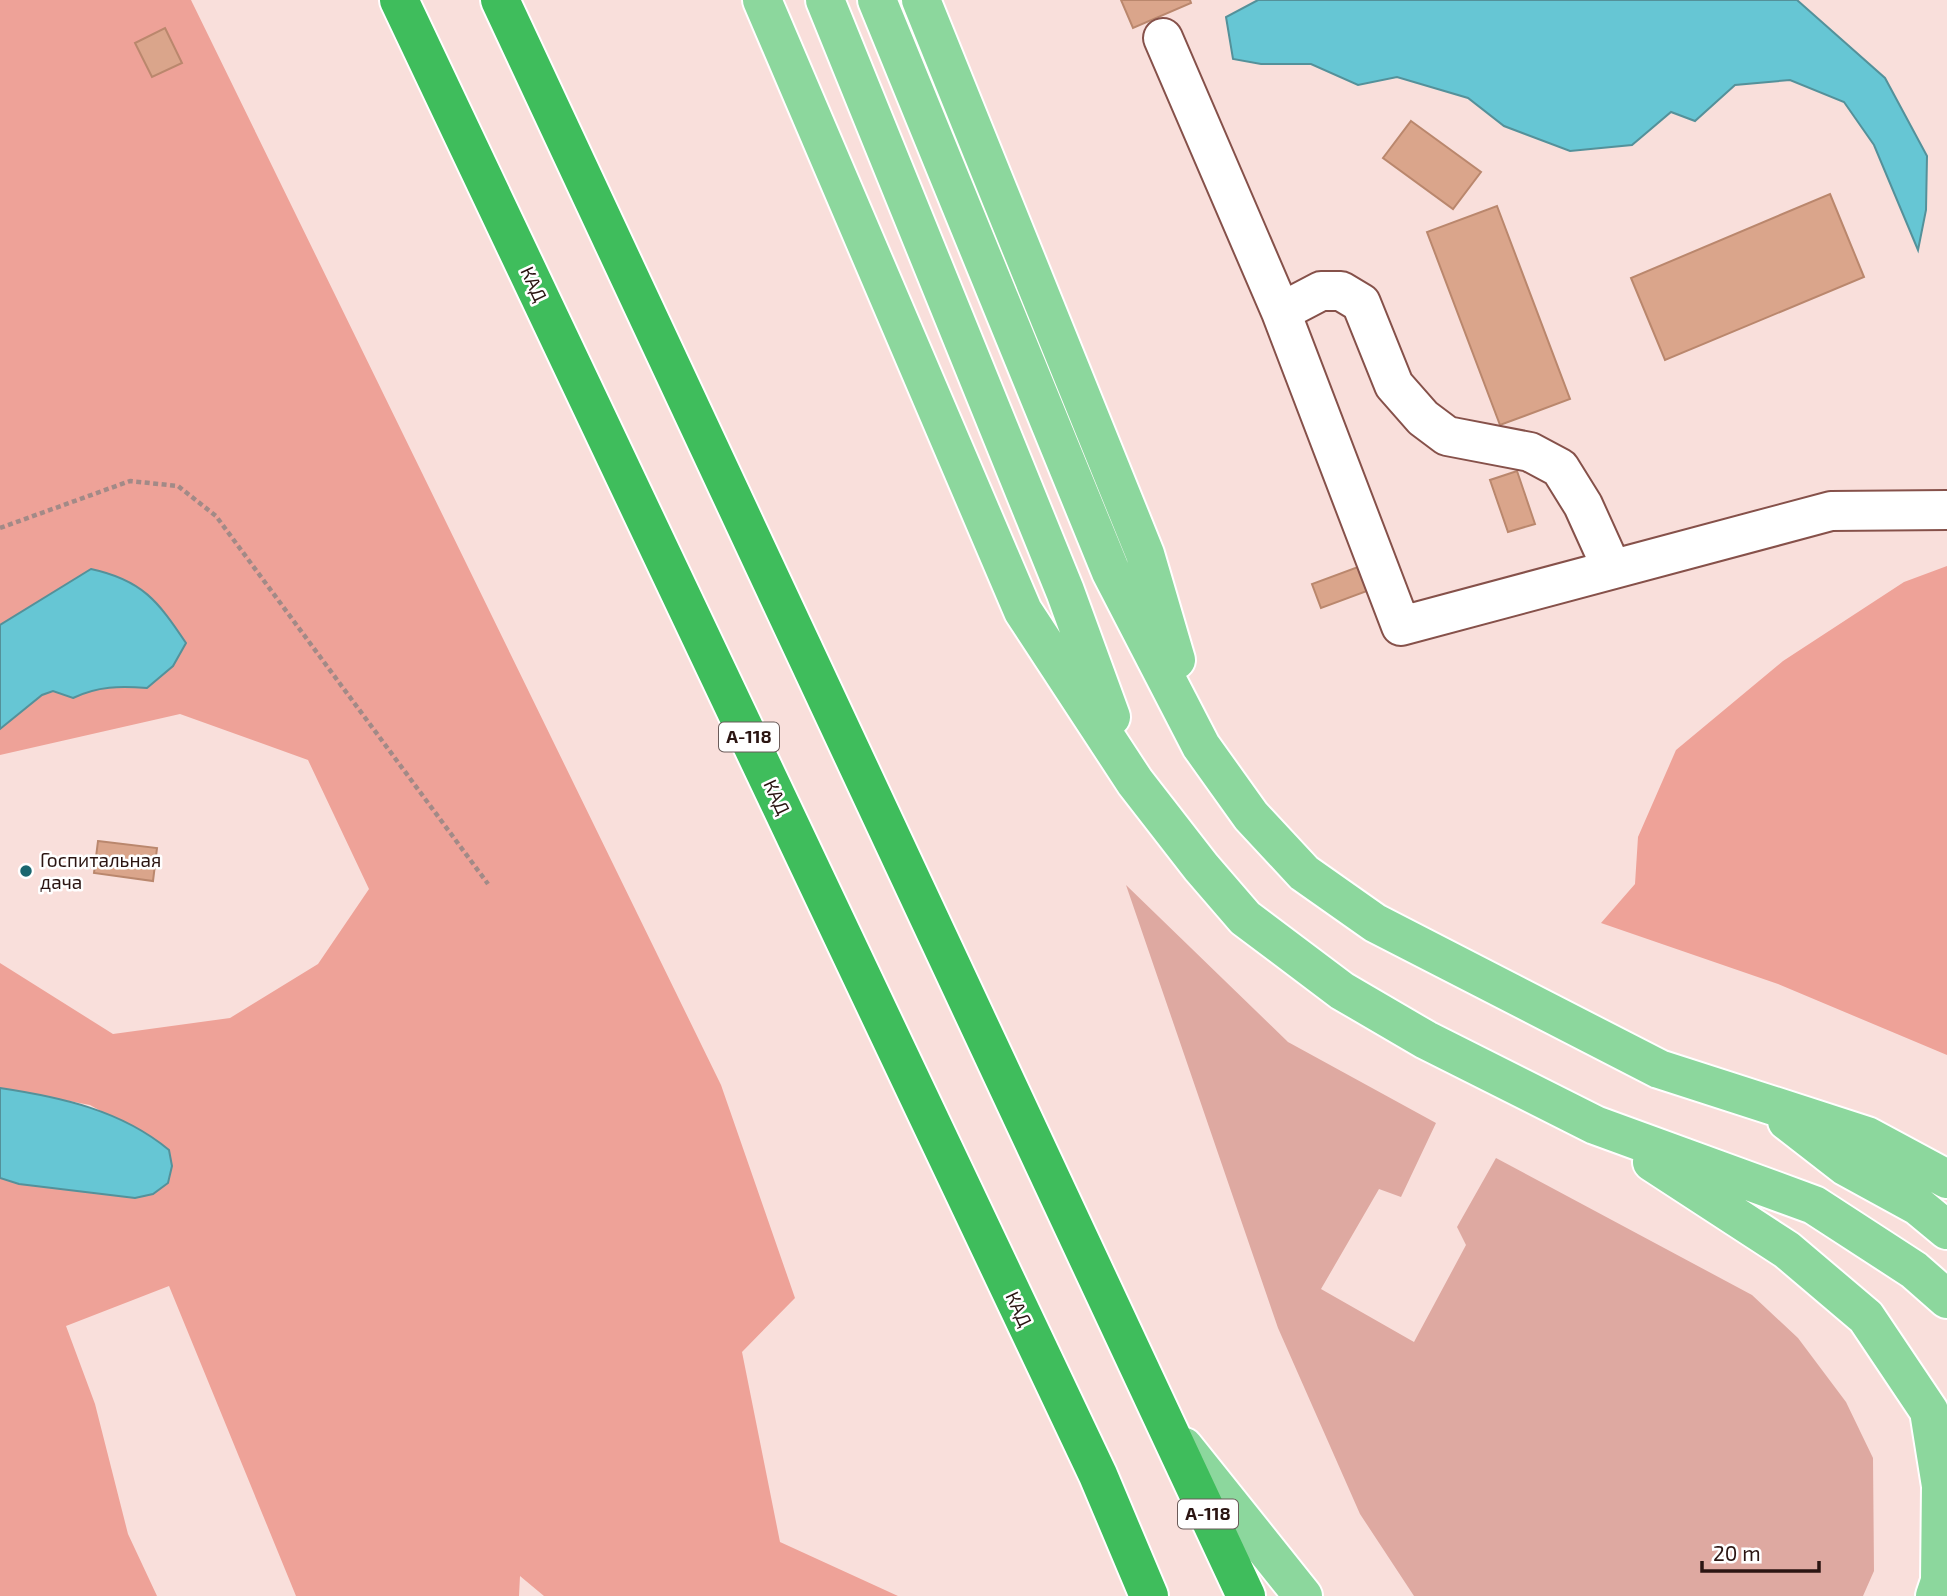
<svg xmlns="http://www.w3.org/2000/svg" width="1947" height="1596" viewBox="0 0 1947 1596" font-family="'Exo 2',sans-serif">
<rect width="100%" height="100%" fill="#f9dfdb"/>
<path fill="#dea9a1" d="M 1126,885 L 1288,1042 L 1436,1123 L 1401,1197 L 1379,1189 L 1321,1289 L 1414,1342 L 1466,1245 L 1457,1227 L 1496,1158 L 1752,1295 L 1798,1338 L 1846,1402 L 1873,1458 L 1874,1571 L 1863,1596 L 1414,1596 L 1360,1514 L 1278,1328 Z"/>
<path fill="#eea298" d="M 0,0 L 191,0 L 721,1085 L 795,1298 L 742,1352 L 780,1542 L 898,1596 L 544,1596 L 520,1576 L 519,1596 L 296,1596 L 169,1286 L 66,1326 L 95,1404 L 128,1534 L 157,1596 L 0,1596 L 0,1178 L 19,1184 L 135,1198 L 119,1121 L 90,1105 L 0,1088 L 0,963 L 113,1034 L 230,1018 L 318,964 L 369,889 L 308,760 L 180,714 L 0,755 L 0,729 L 42,695 L 54,691 L 73,698 C 98,686 120,686 147,688 L 4,623 L 0,625 Z
M 1947,566 L 1947,1055 L 1778,984 L 1601,923 L 1635,884 L 1638,837 L 1676,750 L 1783,661 L 1904,582 Z"/>
<path fill="#66c6d4" stroke="#54919a" stroke-width="2" d="M 1258,0 L 1797,0 L 1885,78 L 1927,156 L 1926,210 L 1918,250 L 1874,145 L 1844,102 L 1790,80 L 1735,85 L 1695,121 L 1671,112 L 1632,145 L 1570,151 L 1504,126 L 1468,98 L 1397,77 L 1358,85 L 1311,64 L 1261,64 L 1233,59 L 1226,17 Z
M 91,569 C 142,580 158,601 186,643 L 173,666 L 147,688 C 120,686 98,686 73,698 L 53,691 L 42,695 L 0,729 L 0,625 Z
M 0,1088 C 60,1097 121,1110 169,1150 L 172,1166 L 168,1183 L 153,1194 L 135,1198 L 19,1184 L 0,1178 Z"/>
<path fill="#daa58b" stroke="#ba876d" stroke-width="2" d="M 1121,0 L 1190,0 L 1191,3 L 1133,28 Z
M 165,28 L 182,63 L 152,77 L 135,43 Z
M 1411,121 L 1481,172 L 1453,209 L 1383,158 Z
M 1830,194 L 1864,277 L 1665,360 L 1631,278 Z
M 1497,206 L 1570,399 L 1500,425 L 1427,232 Z
M 1517,471 L 1535,524 L 1508,532 L 1490,480 Z
M 1358,567 L 1367,591 L 1321,608 L 1312,584 Z
M 98,841 L 157,848 L 153,881 L 94,873 Z"/>
<g fill="none" stroke-linecap="round" stroke-linejoin="round">
<defs>
<path id="minor" d="M 1163,38 L 1281,312
M 1612,569 L 1583,505 L 1560,468 L 1530,452 L 1447,436 L 1423,418 L 1394,385 L 1361,303 L 1341,291 L 1321,291 L 1281,312 L 1401,626 L 1831,511 L 1947,510"/>
<path id="major" d="M 762,0 L 1023,611 L 1135,782 L 1201,867 L 1245,918 L 1342,991 L 1426,1040 L 1595,1125 L 1814,1205 L 1914,1270 L 1947,1299
M 825,0 L 1065,591 L 1111,717
M 877,0 L 1111,572 L 1201,746 L 1251,816 L 1304,873 L 1375,923 L 1659,1069 L 1867,1136 L 1947,1179
M 921,0 L 1145,554 L 1176,660
M 1787,1121 L 1845,1166 L 1918,1206 L 1947,1230
M 1652,1162 L 1787,1250 L 1866,1317 L 1929,1411 L 1941,1486 L 1940,1581 L 1935,1596
M 1184,1447 L 1303,1596"/>
<path id="highway" d="M 399,0 L 1098,1475 L 1149,1596
M 500,0 L 1246,1596"/>
</defs>
<use href="#minor" stroke="#86514a" stroke-width="42"/>
<use href="#major" stroke="#fff" stroke-width="42"/>
<use href="#highway" stroke="#fff" stroke-width="42"/>
<path stroke="#a28a87" stroke-width="4.5" stroke-dasharray="5 3.5" stroke-linecap="butt" d="M 0,528 L 130,481 L 178,486 L 216,516 L 488,884"/>
<use href="#minor" stroke="#fff" stroke-width="38"/>
<use href="#major" stroke="#8cd79d" stroke-width="38"/>
<use href="#highway" stroke="#3fbd5c" stroke-width="38"/>
</g>
<circle fill="#1a666f" stroke="#fff" stroke-width="2.5" cx="26" cy="871" r="7"/>
<g text-anchor="middle" stroke-width="5" stroke-linejoin="round" paint-order="stroke">
<g fill="#fff" stroke="#6b5b59" stroke-width="2">
<rect x="719" y="722.5" width="60" height="29" rx="5"/>
<rect x="1178" y="1499.5" width="60" height="29" rx="5"/>
</g>
<g font-size="18" font-weight="bold" fill="#2b1512">
<text x="749" y="743">А-118</text>
<text x="1208" y="1520">А-118</text>
</g>
<g font-size="19" fill="#2b1512" stroke="#fff">
<text transform="translate(534 284) rotate(65)" y="7">КАД</text>
<text transform="translate(777 797) rotate(65)" y="7">КАД</text>
<text transform="translate(1019 1309) rotate(65)" y="7">КАД</text>
</g>
<g font-size="19" fill="#2b1512" stroke="#fff" text-anchor="start">
<text x="40" y="867">Госпитальная<tspan x="40" dy="22">дача</tspan></text>
</g>
</g>
<path d="M1702 1561v10h117v-10" fill="none" stroke="#2b1512" stroke-width="3.5"/>
<text x="1713" y="1561" font-size="21" fill="#2b1512" stroke="#ffffff" stroke-width="5" paint-order="stroke">20 m</text>
</svg>
